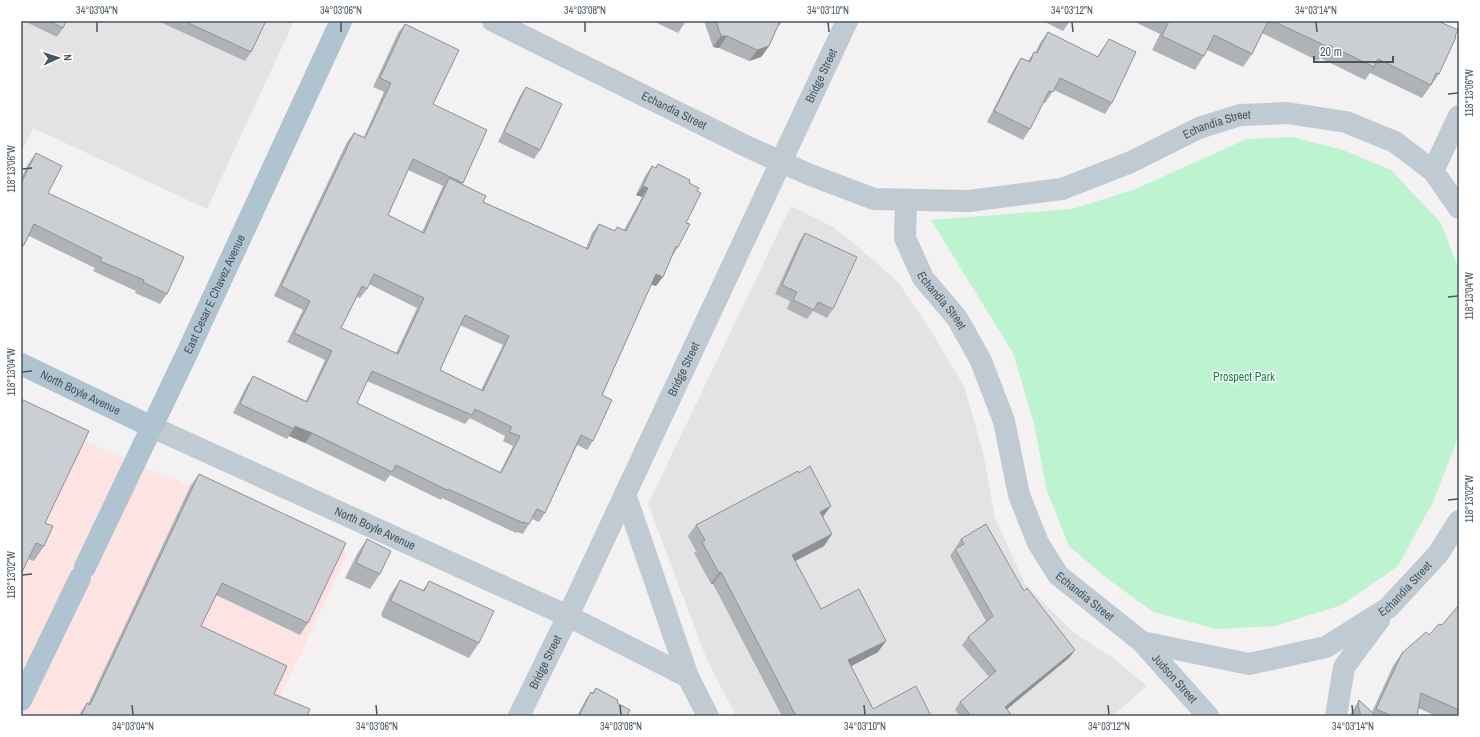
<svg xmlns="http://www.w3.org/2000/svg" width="1480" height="737" viewBox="0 0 1480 737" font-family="'Archivo Narrow',sans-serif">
<rect width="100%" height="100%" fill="#f4f1f2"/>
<path fill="#e5e2e4" d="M 21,21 L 294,21 L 207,209 L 33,128 L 21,153 Z
M 791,206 L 833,227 L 858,247 L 898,282 L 930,329 L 964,386 L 983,452 L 995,518 L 1025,584 L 1073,632 L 1113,658 L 1147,686 L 1112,716 L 736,716 L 707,660 L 648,504 Z"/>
<path fill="#fde3e2" d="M 21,411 L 77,438 L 348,553 L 271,716 L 21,716 Z"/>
<path fill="#bef3cf" d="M 1292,137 L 1343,150 L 1391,170 L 1441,223 L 1459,270 L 1459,435 L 1434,500 L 1398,566 L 1342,605 L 1275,626 L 1216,629 L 1153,612 L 1104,576 L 1069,546 L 1047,491 L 1034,424 L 1013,353 L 931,220 L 1072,209 L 1133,190 L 1247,139 Z"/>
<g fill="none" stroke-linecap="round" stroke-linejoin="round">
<g stroke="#bfcad2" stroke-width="22">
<path id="s1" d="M 493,21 L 750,148 L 808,174 L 874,199 L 969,201 L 1062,189 L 1131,162 L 1199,128 L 1240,115 L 1287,113 L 1346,122 L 1395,142 L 1433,171 L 1459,208"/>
<path d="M 1433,171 L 1459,116"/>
<path id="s2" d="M 906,200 L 905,238 L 923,278 L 957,318 L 981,361 L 1004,421 L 1019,495 L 1038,543 L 1058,575 L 1142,642 L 1249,664 L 1326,647 L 1388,608 L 1438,554 L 1459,521"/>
<path id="s3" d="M 152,427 L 568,616 L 688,677 L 708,716"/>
<path d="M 625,494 L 688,677"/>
<path id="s4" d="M 1142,642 L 1208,716"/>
<path id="s5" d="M 519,716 L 568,616 L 847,21"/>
<path d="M 1336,716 L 1344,667 L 1379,620"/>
</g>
<g stroke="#b0c3d1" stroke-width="22">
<path id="s6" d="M 21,364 L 152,427"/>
<path id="s7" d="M 85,567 L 189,349 L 341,21"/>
<path d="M 21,700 L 80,578"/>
</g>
</g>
<path fill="#afb2b6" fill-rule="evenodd" d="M 29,21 L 66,21 L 63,28 L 57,37 L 28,23 Z
M 158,21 L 266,21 L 251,52 L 245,61 Z
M 653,21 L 686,21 L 678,33 Z
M 704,21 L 782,21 L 780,25 L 778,26 L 769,46 L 761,57 L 749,61 L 719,48 L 713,47 Z
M 1043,21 L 1070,21 L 1063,31 Z
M 1133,21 L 1441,21 L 1440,22 L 1455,36 L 1439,74 L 1422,98 L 1370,73 L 1365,80 L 1320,58 L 1318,61 L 1262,33 L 1252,54 L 1243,67 L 1207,50 L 1204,56 L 1195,70 L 1152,50 L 1160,34 Z
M 405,24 L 433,104 L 463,183 L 462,184 L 483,202 L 586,248 L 592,233 L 599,224 L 614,231 L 617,227 L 624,230 L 642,197 L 636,195 L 645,176 L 652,166 L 656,168 L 658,164 L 689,183 L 697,191 L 678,247 L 672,257 L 656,286 L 651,284 L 602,395 L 593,441 L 587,450 L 577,445 L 545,513 L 539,522 L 532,519 L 523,534 L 517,532 L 516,533 L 442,498 L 441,500 L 390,475 L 385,482 L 305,443 L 289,436 L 287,439 L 233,413 L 247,385 L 253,376 L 306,401 L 325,360 L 287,342 L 303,310 L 274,296 L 347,142 L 354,133 L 364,137 L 384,92 L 373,87 L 398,33 ZM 408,170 L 443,186 L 422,232 L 388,215 ZM 369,284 L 417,308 L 396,353 L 341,328 L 357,297 L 360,298 L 367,289 ZM 460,325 L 503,345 L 481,390 L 440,370 ZM 367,381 L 465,424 L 470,418 L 505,436 L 503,441 L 513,446 L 500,472 L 357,403 Z
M 1048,32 L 1097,57 L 1109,39 L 1112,103 L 1105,114 L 1054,90 L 1045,103 L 1043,103 L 1030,129 L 1023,140 L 987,122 L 1014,69 L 1021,58 L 1028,61 L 1034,52 L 1035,53 L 1040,43 Z
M 526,87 L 540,150 L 534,159 L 498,142 L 520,96 Z
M 36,153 L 48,193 L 167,294 L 160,304 L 135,293 L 136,291 L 93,271 L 95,268 L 29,236 L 24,245 L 21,250 L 21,179 L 28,164 Z
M 805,233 L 833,309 L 827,318 L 813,311 L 807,319 L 787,309 L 790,301 L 775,294 L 799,242 Z
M 799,473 L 832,534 L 824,546 L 795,561 L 821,609 L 878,652 L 851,666 L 873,709 L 931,716 L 782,716 L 713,584 L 711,584 L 694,553 L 696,551 L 688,536 L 696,525 Z
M 199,474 L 308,623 L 300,635 L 216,595 L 201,626 L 274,694 L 307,716 L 78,716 L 87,703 L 88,704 L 191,485 Z
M 45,523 L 44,546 L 34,561 L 28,559 Z
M 367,539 L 380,574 L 370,589 L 345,578 L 357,554 Z
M 961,539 L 1024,591 L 1070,657 L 1007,709 L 1012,716 L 960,716 L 955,710 L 960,702 L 989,677 L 962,645 L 968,637 L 986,621 L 950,556 L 955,549 L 956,548 L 956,547 Z
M 400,580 L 423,590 L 429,581 L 479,643 L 469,658 L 382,617 L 381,614 L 390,595 Z
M 1459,605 L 1459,716 L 1436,716 L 1418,708 L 1417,716 L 1349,716 L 1359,700 L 1372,712 L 1393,666 L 1402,653 L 1442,625 Z
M 596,688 L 617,703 L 627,716 L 577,716 L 586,699 L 591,692 L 592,693 Z"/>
<path fill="#8e9194" d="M 721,36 L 727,36 L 719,48 L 713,47 Z
M 769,46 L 761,57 L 749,61 L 757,50 Z
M 643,186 L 648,188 L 642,197 L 636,195 Z
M 656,274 L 663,277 L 656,286 L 649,284 Z
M 295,426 L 312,433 L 305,443 L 289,436 Z
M 831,506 L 823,517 L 820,512 Z
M 832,534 L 824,546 L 784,567 L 792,555 Z
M 721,572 L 713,584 L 711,584 L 719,573 Z
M 886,641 L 878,652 L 840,672 L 848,660 Z
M 1075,650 L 1070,657 L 1000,715 L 1005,707 Z"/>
<path fill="#cbcfd4" stroke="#8e9194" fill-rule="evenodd" d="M 49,21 L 66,21 L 63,28 Z
M 184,21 L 266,21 L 251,52 Z
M 716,21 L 780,21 L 769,46 L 757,50 L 727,36 L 721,36 Z
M 1169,21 L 1268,21 L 1252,54 L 1214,35 L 1204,56 L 1162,36 Z
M 1273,21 L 1441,21 L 1440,22 L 1458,30 L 1455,36 L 1456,37 L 1439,74 L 1436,73 L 1431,85 L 1378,59 L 1374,67 L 1329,45 L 1328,47 Z
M 405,24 L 459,50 L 433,104 L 487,130 L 463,183 L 413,159 L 388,215 L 424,233 L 449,178 L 486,196 L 483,202 L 588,249 L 599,224 L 615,231 L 617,227 L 626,231 L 648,188 L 643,186 L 652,166 L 656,168 L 658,164 L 690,180 L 689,183 L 699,188 L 697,191 L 701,193 L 686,223 L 690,224 L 678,247 L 676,246 L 663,277 L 656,274 L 602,395 L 612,400 L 593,441 L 581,435 L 545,513 L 537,509 L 529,524 L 523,522 L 523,523 L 448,489 L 447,490 L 396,465 L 392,472 L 312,433 L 295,426 L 294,429 L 240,404 L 253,376 L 307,402 L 332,351 L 294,333 L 310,301 L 281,286 L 354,133 L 365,138 L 391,83 L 380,78 ZM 374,274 L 424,298 L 398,354 L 341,328 L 362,286 L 367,289 ZM 465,315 L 509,336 L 483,391 L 440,370 ZM 372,371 L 472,415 L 475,409 L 512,427 L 509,432 L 520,436 L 501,473 L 357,403 Z
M 1048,32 L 1098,57 L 1109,39 L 1136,52 L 1112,103 L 1060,78 L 1053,92 L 1049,91 L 1030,129 L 994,111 L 1021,58 L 1030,62 L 1034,52 L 1037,53 Z
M 526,87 L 562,104 L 540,150 L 504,132 Z
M 36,153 L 62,166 L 48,193 L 184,257 L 167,294 L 143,282 L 144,280 L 100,261 L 102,258 L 34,224 L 24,245 L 22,244 L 21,246 L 21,180 L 22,181 Z
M 805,233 L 857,257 L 833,309 L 818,302 L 814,310 L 793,300 L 797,292 L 782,285 Z
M 21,399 L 89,431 L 45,523 L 53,526 L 44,546 L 36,543 L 21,574 Z
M 810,466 L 831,506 L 820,512 L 832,534 L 792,555 L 821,609 L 859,589 L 886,641 L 848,660 L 873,709 L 916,686 L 931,716 L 796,716 L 721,572 L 719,573 L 702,542 L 705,540 L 696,525 L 798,471 L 799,473 Z
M 199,474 L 346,543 L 308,623 L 222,583 L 201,626 L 287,666 L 274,694 L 310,709 L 307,716 L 81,716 L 87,703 L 90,705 Z
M 986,524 L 1024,591 L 1027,588 L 1075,650 L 1005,707 L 1012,716 L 971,716 L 960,702 L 996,671 L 968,637 L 993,616 L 955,549 L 964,544 L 961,539 Z
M 367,539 L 391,551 L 380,574 L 356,563 Z
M 400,580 L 424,591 L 429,581 L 494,611 L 479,643 L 393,602 L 391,600 Z
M 1459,605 L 1459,710 L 1421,693 L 1417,716 L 1392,716 L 1376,709 L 1402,653 L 1426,632 L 1429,635 L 1439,624 L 1442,625 Z
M 596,688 L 618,700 L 617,703 L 630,710 L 627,716 L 579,716 L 591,692 L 593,694 Z
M 1359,700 L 1376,716 L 1361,716 L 1358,705 Z"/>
<path fill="none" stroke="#485661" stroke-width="1.5" d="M 97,22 L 97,32M 341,22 L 341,32M 585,22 L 585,32M 828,22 L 829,32M 1072,22 L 1073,32M 1316,22 L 1317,32M 1448,94 L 1458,93M 22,169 L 32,168M 1448,297 L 1458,296M 22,372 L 32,371M 1448,500 L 1458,499M 22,575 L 32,574M 132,705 L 133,715M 376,705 L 377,715M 620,705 L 621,715M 864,705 L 865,715M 1108,705 L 1109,715M 1352,705 L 1353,715"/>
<g text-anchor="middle" stroke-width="3" stroke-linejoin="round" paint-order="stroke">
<g font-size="12" fill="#485661" stroke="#fff">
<text dy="4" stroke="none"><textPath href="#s5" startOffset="708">Bridge Street</textPath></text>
<text dy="4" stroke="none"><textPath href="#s1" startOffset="202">Echandia Street</textPath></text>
<text dy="4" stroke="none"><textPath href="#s1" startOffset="778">Echandia Street</textPath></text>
<text dy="4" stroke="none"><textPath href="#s7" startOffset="302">East Cesar E Chavez Avenue</textPath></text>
<text dy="4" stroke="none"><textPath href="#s2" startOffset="111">Echandia Street</textPath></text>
<text dy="4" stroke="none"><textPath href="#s5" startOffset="384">Bridge Street</textPath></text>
<text dy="4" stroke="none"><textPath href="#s6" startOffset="66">North Boyle Avenue</textPath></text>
<text dy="4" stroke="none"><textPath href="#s3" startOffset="245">North Boyle Avenue</textPath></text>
<text dy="4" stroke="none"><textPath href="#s2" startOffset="807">Echandia Street</textPath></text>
<text dy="4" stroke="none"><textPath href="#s2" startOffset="447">Echandia Street</textPath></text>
<text dy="4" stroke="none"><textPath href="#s5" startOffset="60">Bridge Street</textPath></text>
<text dy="4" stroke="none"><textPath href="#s4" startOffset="49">Judson Street</textPath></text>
</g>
<g font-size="12" fill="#118342" stroke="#fff">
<text x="1244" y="381">Prospect Park</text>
</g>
</g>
<rect width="1480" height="737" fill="none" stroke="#ffffff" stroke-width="44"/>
<g transform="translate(58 58) rotate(87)" stroke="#ffffff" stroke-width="3" paint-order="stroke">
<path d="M0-3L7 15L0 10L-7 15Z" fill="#485661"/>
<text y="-6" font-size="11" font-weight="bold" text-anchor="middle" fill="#485661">N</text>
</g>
<path d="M1314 56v6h79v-6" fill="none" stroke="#485661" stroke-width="2"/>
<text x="1320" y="56" font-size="12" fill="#485661" stroke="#ffffff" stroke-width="3" paint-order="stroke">20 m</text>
<rect x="22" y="22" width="1436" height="693" fill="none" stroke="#485661" stroke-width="1.5"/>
<g font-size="10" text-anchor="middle" fill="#485661">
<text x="97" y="14">34°03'04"N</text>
<text x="341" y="14">34°03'06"N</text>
<text x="585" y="14">34°03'08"N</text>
<text x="828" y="14">34°03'10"N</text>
<text x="1072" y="14">34°03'12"N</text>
<text x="1316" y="14">34°03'14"N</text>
<text transform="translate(1469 93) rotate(-90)" y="4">118°13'06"W</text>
<text transform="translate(11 169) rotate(-90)" y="4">118°13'06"W</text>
<text transform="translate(1469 296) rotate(-90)" y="4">118°13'04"W</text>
<text transform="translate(11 372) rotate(-90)" y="4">118°13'04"W</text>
<text transform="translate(1469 499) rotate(-90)" y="4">118°13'02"W</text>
<text transform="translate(11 575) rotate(-90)" y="4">118°13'02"W</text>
<text x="133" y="730">34°03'04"N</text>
<text x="377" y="730">34°03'06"N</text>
<text x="621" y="730">34°03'08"N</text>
<text x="865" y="730">34°03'10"N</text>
<text x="1109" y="730">34°03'12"N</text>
<text x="1353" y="730">34°03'14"N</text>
</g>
</svg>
